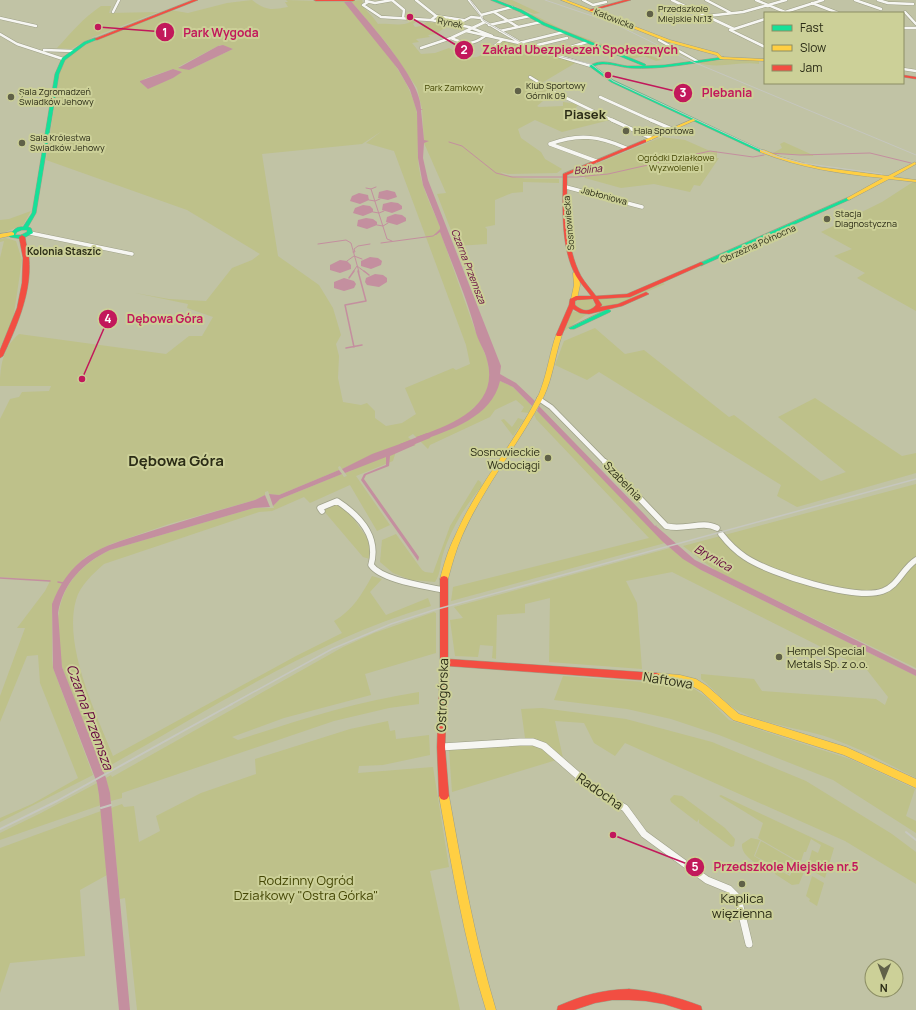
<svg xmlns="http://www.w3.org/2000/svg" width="916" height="1010" viewBox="0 0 916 1010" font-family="Manrope,sans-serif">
<rect width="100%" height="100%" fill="#c1c3a5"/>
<path fill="#bec18a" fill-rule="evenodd" d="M 252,0 C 266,11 271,10 288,7 L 285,2 L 288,2 L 286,0 L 344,2 C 367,28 409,75 416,109 C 420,125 417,142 418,158 C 419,182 430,204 440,226 L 440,231 L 475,330 L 487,359 L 490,377 L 488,389 L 483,400 L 472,409 L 462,424 L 481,411 L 500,381 L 513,387 L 532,406 L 529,413 L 521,412 L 524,407 L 516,400 L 495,410 L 490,417 L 430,445 L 428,449 L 413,434 L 408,437 L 416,445 L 396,451 L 393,461 L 356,476 L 390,525 L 377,531 L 350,485 L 310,503 L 304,497 L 272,511 L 259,512 L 104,564 C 93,574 80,585 76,600 C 63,646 96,713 113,756 L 296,656 L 342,633 L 334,621 C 353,610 362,594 372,576 L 382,579 L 370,592 L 386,615 L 428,598 L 431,606 C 313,640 208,711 102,770 L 62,667 C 52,613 57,577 110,550 L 254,508 L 274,508 L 273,506 L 280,499 L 342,474 L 344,477 L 347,476 L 345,473 L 353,470 L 351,465 L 342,469 L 340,466 L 338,467 L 339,470 L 279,495 L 269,494 L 268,491 L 265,492 L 265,495 L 255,500 L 169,524 L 111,544 L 87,556 L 76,566 L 61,585 L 52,604 L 52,659 L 53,668 L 93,775 L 0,822 L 0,818 L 32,804 L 78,778 L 40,683 L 38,655 L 27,656 L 0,722 L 0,696 L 25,628 L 17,628 L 45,591 L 50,581 L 0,577 L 0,419 L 10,399 L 19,397 L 22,392 L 49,391 L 51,386 L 0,386 C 0,366 3,347 19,334 L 166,354 L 189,336 L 202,336 L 213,317 L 187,308 L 188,304 L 135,293 L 169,299 L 206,301 L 232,268 L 252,260 L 260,254 L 187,210 L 46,160 L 60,71 L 63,65 L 62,62 L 84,44 L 170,10 L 188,13 L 227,3 ZM 220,45 L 233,49 L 189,70 L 178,67 ZM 173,69 L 181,72 L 173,78 L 147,88 L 140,82 L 146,78 ZM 382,131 L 366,143 L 394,151 L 466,345 L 470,364 L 456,370 L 453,368 L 405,388 L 416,414 L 402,423 L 386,426 L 375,418 L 375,411 L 367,403 L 361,405 L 343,402 L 338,378 L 339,356 L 336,344 L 341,335 L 333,308 L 319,285 L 278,256 L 262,154 L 362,144 Z
M 362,0 L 363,3 L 361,4 C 366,11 373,16 378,24 C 389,23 406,28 414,19 L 419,20 L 413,24 L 415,27 L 421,26 L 427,22 L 446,24 L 445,25 L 447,26 L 436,34 L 428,35 L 430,37 L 416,39 L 419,42 L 412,43 L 421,54 L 435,53 L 449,48 C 476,64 477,59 500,40 C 526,46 550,56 577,62 L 540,84 L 550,90 L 540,94 L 543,101 L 537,106 L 539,107 L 563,106 L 563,102 L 579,104 L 574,110 L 574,120 L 597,114 L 610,120 L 562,132 L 535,120 L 518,129 L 521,138 L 541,152 L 545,159 L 562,169 L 557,173 L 508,174 L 500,172 C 512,181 543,178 559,179 L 559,183 L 523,182 L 523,192 L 512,193 L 495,200 L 495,225 L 485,227 L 487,229 L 487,244 L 457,246 L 437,194 L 446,193 L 424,143 L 422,109 L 417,88 L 388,45 L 351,1 Z
M 499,0 L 512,0 L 540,13 L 534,14 Z
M 101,6 L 111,6 L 109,13 L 158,12 L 93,37 L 71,49 L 57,48 C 71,33 83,18 101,6 Z
M 532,14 L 564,30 L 621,51 L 651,56 L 662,60 L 656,61 L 644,56 L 632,59 L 543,22 L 530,15 Z
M 740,59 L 759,61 L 759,64 C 739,61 716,70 697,62 Z
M 662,137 L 685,140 L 710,151 L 717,151 L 717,158 L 719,158 L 700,186 L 694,185 L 690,192 L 654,184 L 621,188 L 585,178 L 584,176 L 573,176 L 574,173 Z
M 784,142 L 815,156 L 773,153 L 782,148 L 780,144 Z
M 916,180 L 916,311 L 857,278 L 865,273 L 834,256 L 852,249 L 821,232 L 882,202 Z
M 31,211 L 23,225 L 0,234 L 0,220 L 9,219 Z
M 6,238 L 16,241 L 22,260 L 13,320 L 0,348 L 0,258 L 4,241 L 0,242 L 0,239 Z
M 663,283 L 665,284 L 616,305 L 600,308 L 601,304 L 599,299 L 628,297 Z
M 580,298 L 592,299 L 596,306 L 588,310 L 580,309 L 575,305 L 575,301 Z
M 571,311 L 587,314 L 563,332 Z
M 595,328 L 625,354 L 644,350 L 729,417 L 734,415 L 821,481 L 846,472 L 778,417 L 815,398 L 902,456 L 916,453 L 916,473 L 797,507 L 777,496 L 781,485 L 599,372 L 587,380 L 555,365 L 564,341 Z
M 537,411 L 665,543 L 451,601 L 453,587 L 649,538 L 536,419 L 534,414 Z
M 518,418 L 524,420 L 513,436 L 501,420 L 504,419 L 512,427 Z
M 478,480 L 481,482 L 482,486 C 466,505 453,525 444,551 C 440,562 441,574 435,582 L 411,580 L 393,573 L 380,562 L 382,540 L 396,534 L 422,570 L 425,572 L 433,573 L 450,526 Z
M 916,484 L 916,668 L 716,571 L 683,546 Z
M 336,504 L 346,508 L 370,542 L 372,548 L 370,559 L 363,557 L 323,510 Z
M 670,548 L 701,570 L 916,676 L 916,778 C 888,764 862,749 833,739 C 803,728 769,726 741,712 C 725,705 715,689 701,679 L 701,674 L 754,679 L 762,691 L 876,699 L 885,705 L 888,697 L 867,670 L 672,572 L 626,581 L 637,603 L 642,669 L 549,662 L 550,598 L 525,604 L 525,613 L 497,615 L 496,659 L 492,658 L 493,646 L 480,645 L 478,657 L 455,656 L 450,620 L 463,618 L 454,607 Z
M 434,612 L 436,613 L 436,653 L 365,674 L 371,695 L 284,718 L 232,737 L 238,740 C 299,720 355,702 419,692 L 419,704 L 389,708 L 334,721 L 122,793 L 122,798 L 111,801 L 106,778 L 111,775 L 112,777 L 343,647 L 374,633 Z
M 563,676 L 685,685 L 696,690 L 706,697 L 729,720 L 850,759 L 915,789 L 906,816 L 916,821 L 916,833 L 833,780 L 719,735 L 671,719 L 627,709 L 554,700 Z
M 542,708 L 626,719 L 712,742 L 806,781 L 892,834 L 916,852 L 916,884 L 845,841 L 625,743 L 615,756 L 594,743 L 584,723 L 555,721 L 563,758 L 452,792 L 449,750 L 526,745 L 521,709 Z
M 388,721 L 390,731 L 395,730 L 396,739 L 429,735 L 430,755 L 383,765 L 359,766 L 358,773 L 433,767 L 449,867 L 430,871 L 460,1010 L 137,1010 L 125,898 L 120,899 L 111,808 L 122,804 L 124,807 L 134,806 L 139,842 L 160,831 L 156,816 L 201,793 L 256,774 L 255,759 L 350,729 Z
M 97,783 L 101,805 L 0,840 L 0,833 L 41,813 Z
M 674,795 L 682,796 L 725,828 L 735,839 L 734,846 L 731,847 L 699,823 L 699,819 L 697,822 L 671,802 L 670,799 Z
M 721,795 L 834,848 L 825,878 L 807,868 L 812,850 L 818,853 L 821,845 L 811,839 L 806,852 L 804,852 L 800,864 L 803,866 L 804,872 L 799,884 L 792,885 L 775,874 L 777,869 L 790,876 L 796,860 L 758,838 L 763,823 L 719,796 Z
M 101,811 L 107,875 L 80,890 L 85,956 L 10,963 L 0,993 L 0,848 Z
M 751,838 L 760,840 L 754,856 L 774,868 L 772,873 C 762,866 741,858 742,844 Z
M 761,841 L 794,860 L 789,874 L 755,856 Z
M 812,876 L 824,883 L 817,906 L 809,901 L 810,899 L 806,896 Z"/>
<path fill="#c48f9f" d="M 351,1 C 370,24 421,79 421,109 L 423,109 L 421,110 L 424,140 L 429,141 L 424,143 L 423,158 L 428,180 L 501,366 L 500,374 L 516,383 L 535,401 L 532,406 L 513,387 L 500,381 C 492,417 450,430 420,441 L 416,437 C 452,425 500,406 487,360 C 485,350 477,340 475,329 C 466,296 452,264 440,232 L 436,235 L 434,235 L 440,229 L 440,227 L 423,185 L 418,158 L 417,112 L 410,90 L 398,69 L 344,2 Z
M 223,45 L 233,49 L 189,70 L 178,68 L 218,46 Z
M 173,69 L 182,72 L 173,78 L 148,89 L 140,82 L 140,81 Z
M 387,190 L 395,192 L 397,197 L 388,200 L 378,198 L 379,192 Z
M 359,193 L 368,195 L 369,200 L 360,204 L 350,201 L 352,196 Z
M 391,202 L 398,203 L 402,206 L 402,209 L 392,213 L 382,210 L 383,204 Z
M 363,205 L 370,206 L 373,209 L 373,212 L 363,216 L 353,213 L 355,208 Z
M 395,214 L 402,215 L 406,218 L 406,221 L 397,225 L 386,222 L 387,217 Z
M 366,218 L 373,219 L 377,222 L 377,225 L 367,229 L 357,226 L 358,220 Z
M 370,257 L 378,258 L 382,261 L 381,265 L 371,269 L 361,266 L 361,261 Z
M 340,260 L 347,261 L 351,265 L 351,269 L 340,273 L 330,270 L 330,265 Z
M 375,274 L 383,275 L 387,278 L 387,282 L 379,287 L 367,285 L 365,282 L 366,278 Z
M 344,278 L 354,281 L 356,284 L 354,288 L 344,291 L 334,288 L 334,282 Z
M 539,406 L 645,515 L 655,526 L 657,525 L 656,526 L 695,560 L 916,670 L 916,676 L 701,570 L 683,559 L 662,541 L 537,411 Z
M 411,440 L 415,445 L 390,456 L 389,466 L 366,475 L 364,479 L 419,557 L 418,561 L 361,480 L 364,474 L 386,465 L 386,457 L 345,473 L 342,469 L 372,454 Z
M 339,470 L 342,474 L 280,499 L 273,506 L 269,494 L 279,495 Z
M 265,495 L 270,507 L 254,508 L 110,550 C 83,563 63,583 58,613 L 62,667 L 106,778 L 110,793 L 130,1010 L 119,1010 L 99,795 L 97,783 L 53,668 L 52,604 C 59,585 71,567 88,556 C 105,545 123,540 142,534 C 179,522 217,511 255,500 Z"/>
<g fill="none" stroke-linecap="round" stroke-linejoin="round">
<path stroke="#c48f9f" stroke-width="1" d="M 449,142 L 462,146 L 496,173 L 512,177 L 577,177 L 608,174 L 710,151 L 753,157 L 764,155
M 769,153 L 800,155 L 870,153 L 911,163
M 366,188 L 371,189 L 376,187
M 371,189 L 387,239 L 392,241
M 369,200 L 375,201 L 380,199
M 373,212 L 379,213 L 384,211
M 377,225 L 383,226 L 388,223
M 381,243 L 433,236 L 436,234
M 318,244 L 346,240 L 351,243 L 359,272
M 353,252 L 355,252 L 354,249 L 358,246 L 370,244
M 347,261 L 354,256 L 362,259
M 353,272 L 357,266 L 365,272"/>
<path stroke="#c48f9f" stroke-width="1.5" d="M 364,271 L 369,275
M 349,278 L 354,271
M 354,347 L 345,305 L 366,301 L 358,271
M 346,348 L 362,345
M 0,578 L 50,581
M 58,582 L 63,583"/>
<path fill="#c48f9f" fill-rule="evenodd" d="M 427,433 L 431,436 L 430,438 L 403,449 L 399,446 L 400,444 Z"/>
<defs>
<path id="street-far4" d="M 392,0 L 404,10 L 403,18
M 416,0 L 436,16
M 469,0 L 481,15 L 482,20 L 528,47 L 591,66
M 583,0 L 593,5 L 606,2
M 672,0 L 734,29
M 706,0 L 731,13
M 756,0 L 785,12
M 855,0 L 881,9
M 878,0 L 888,3 L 913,4
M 366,1 L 375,3 L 392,0
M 368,2 L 363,5 L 381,17 L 431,20
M 812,3 L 838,13
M 113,12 L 119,0
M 494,12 L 518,27
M 905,12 L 916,24
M 782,13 L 823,0
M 481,15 L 512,7
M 436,16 L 431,20 L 469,27 L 492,36
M 436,16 L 463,20
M 707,16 L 743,12 L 786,0
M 0,18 L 36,26
M 461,22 L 471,17 L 481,18
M 489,25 L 530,16
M 903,28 L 916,28
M 730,30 L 765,47
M 731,30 L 765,19
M 466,31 L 519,43 L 564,32
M 500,31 L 541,22
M 0,34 L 17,44 L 63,59
M 451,38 C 465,44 472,46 485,36
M 659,40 L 697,61
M 529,47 L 567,38
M 421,48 L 451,38 L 485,22
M 44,50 L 73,51
M 485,54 L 502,40
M 547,54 L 587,42
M 903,69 L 916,71
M 530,77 L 558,94 L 614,121
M 600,97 L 653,121"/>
<path id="street-far3" d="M 612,120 L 651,138
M 651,120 L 672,129
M 550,144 C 578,133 599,136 626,148
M 550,144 L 596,161
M 566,187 L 642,207
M 30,233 L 132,254"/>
<path id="street-far2" d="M 539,399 L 551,407 L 606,463"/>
<path id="street-far1" d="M 605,462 L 666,526 C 684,531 702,520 717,528
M 322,511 L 320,508 L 337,501 C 360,516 379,537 371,565 C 381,580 425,586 443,590
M 721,534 C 728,543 736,551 745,557 C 770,574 856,601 883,591 C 898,586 903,568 916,560"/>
<path id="street" d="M 441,747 L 520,742 L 533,742 L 544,746 L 598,793 L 625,808 L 644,834 L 707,880 L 729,889 L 738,898 L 749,944"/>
<path id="fast" d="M 491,0 L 496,0 L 522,10 L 545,23 L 645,64 L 646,65 L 644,66 L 665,65 L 724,57 L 725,58 L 723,59 C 692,63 661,70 630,68 C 618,67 606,61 594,66 L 613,80 L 764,151 L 760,152 L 611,82 L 589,66 C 601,58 614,64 627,66 C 633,66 638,66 644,66 L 543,25 L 520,12 Z
M 95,38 L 98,39 L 86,44 L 65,60 L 59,74 L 36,213 L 28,227 L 31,228 L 33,233 L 22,239 L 10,237 L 9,236 C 13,231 16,226 23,227 L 32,213 L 55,74 L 62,58 L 84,42 ZM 22,230 L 27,230 L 27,232 L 21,235 L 15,235 L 17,232 Z
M 847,198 L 851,199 L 703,265 L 701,266 L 698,264 Z
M 608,309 L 611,311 L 610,312 L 574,329 L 570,329 L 569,328 Z"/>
<path id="slow" d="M 561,0 L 566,0 L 670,40 L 718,53 L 722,57 L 765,59 L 765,61 L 720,59 L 716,55 L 668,42 Z
M 693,119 L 696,120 L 646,142 L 642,141 Z
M 760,150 L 764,150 L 781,157 L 818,167 L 888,176 L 915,162 L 916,164 L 893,177 L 916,180 L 916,182 L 889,179 L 849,200 L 847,199 L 847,198 L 883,178 C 841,174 800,168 760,152 Z
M 12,232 L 14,233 L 14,235 L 0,238 L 0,234 Z
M 576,271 L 579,273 L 580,285 L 577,299 L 574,301 L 571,299 L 574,285 L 573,273 Z
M 559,333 L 562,335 C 555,355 553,377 544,396 C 519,444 484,486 462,536 C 456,550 452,564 448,579 L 447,581 L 444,582 L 441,581 L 440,579 C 444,564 448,550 455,536 C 477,485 515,443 539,394 C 546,377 549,358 554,341 L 556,335 Z
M 656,673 L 680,675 L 696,679 L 707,686 L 739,714 L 846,747 L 916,779 L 916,788 L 844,755 L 733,720 L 701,691 L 690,685 L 680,682 L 656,681 L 653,680 L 652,677 L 653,674 Z
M 444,792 L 447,793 L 449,796 C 462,868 475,940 496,1010 L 486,1010 C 464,940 452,868 439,796 L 441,793 Z"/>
<path id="jam" d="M 193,0 L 198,0 L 97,40 L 94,39 Z
M 314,0 L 355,0 L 353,1 L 316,1 Z
M 625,0 L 631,0 L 591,11 L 589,10 Z
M 903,75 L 916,77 L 916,79 L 903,77 Z
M 644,140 L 646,140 L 646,142 L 567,175 C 567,207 565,246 581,276 C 585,283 591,289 596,296 L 627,294 L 699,263 L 701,262 L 704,264 L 630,297 L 598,299 L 602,305 L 600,307 L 618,304 L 644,293 L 646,292 L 649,294 L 622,306 L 589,314 L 580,313 L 573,309 L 562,335 L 561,336 L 557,336 L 556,335 L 569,305 L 570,299 L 576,296 L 591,296 C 586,289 580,283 576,276 C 560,247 563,206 563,174 ZM 593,299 L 596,305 C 589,313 582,311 575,305 L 575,301 L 577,300 Z
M 22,235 L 25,237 C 26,244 28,251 29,258 C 32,292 17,326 3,356 L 0,358 L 0,350 L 17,308 L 22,283 L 23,258 L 19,237 Z
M 444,576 L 447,577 L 448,579 L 448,659 L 656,673 L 659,674 L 660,677 L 659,680 L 656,681 L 448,666 L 445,747 L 449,796 L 447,799 L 444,800 L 441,799 L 439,796 L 437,747 L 440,662 L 440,579 L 441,577 Z
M 629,989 C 654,991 677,997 701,1006 L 702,1010 L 683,1010 L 664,1004 L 646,1001 L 629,1000 L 612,1000 L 595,1003 L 574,1010 L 557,1010 L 558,1006 C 584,995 601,990 629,989 Z"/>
</defs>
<use href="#street-far4" stroke="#9ea088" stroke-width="3.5"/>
<use href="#street-far3" stroke="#9ea088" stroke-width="4.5"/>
<use href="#street-far2" stroke="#9ea088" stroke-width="6"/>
<use href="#street-far1" stroke="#9ea088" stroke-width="7"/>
<use href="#street" stroke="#9ea088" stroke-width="8"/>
<use href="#fast" stroke="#9ea088" stroke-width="1"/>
<use href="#slow" stroke="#9ea088" stroke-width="1"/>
<use href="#jam" stroke="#9ea088" stroke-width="1"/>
<use href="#street-far4" stroke="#f6f6f2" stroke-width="2.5"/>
<use href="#street-far3" stroke="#f6f6f2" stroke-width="3.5"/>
<use href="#street-far2" stroke="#f6f6f2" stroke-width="4.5"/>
<use href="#street-far1" stroke="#f6f6f2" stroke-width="5.5"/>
<use href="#street" stroke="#f6f6f2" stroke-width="7"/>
<use href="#fast" fill="#16e098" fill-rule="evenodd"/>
<use href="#slow" fill="#ffcf43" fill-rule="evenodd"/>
<use href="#jam" fill="#f24e42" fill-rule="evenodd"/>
<path stroke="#c6c7be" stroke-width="1" d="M 470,0 L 484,21 L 529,47 L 549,54 L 591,64 L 613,81 L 772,155 L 802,163 L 882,174"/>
<path stroke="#c6c7be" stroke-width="1" d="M 545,0 L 613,23 L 686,59 L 916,155"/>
<path stroke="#c6c7be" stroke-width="1.5" d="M 230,705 L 332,649 L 391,624 L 434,610 L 916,479"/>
<path stroke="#c6c7be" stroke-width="2" d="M 101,808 L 111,805
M 0,829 L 57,801 L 232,704
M 906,832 L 916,840"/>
</g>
<g fill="#606148" stroke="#ccd098" stroke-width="1.5">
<circle cx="650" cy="14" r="4"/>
<circle cx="518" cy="91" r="4"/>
<circle cx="11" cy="97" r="4"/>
<circle cx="626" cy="131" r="4"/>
<circle cx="22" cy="143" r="4"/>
<circle cx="827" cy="219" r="4"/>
<circle cx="548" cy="458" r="4"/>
<circle cx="779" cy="657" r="4"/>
<circle cx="742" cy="884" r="4"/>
</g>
<g text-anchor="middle" stroke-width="4" stroke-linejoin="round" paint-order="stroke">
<g font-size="9" fill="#2b2c16" stroke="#ccd098" text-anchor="start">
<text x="658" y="12">Przedszkole<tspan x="658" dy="10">Miejskie Nr.13</tspan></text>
<text x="526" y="89">Klub Sportowy<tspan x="526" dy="10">Górnik 09</tspan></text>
<text x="19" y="95">Sala Zgromadzeń<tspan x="19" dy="10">Świadków Jehowy</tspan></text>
<text x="634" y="134">Hala Sportowa</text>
<text x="30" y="141">Sala Królestwa<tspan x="30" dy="10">Swiadków Jehowy</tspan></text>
<text x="835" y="217">Stacja<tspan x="835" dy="10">Diagnostyczna</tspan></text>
</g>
<g font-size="9" fill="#2b2c16" stroke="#ccd098">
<text transform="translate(614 19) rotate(21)" y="3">Katowicka</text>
<text transform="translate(450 23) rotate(11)" y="3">Rynek</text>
<text transform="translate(604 196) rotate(15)" y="3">Jabłoniowa</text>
<text transform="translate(569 223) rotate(-95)" y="3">Sosnowiecka</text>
<text transform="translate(758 244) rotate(-24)" y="3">Obrzeżna Północna</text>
</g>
<g font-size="9" fill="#454705" stroke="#ccd098">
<text x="454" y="91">Park Zamkowy</text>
<text x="676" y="161">Ogródki Działkowe<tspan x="676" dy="10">Wyzwolenie I</tspan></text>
</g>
<g font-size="10" font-style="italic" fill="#64033f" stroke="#ccd098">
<text transform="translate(588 169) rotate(-5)" y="4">Bolina</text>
<text transform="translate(469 266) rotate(69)" y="4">Czarna Przemsza</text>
</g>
<g font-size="10" font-weight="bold" fill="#2b2c16" stroke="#ccd098">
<text x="64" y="255">Kolonia Staszic</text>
</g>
<g font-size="11" fill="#2b2c16" stroke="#ccd098" text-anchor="end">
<text x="540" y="456">Sosnowieckie<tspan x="540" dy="13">Wodociągi</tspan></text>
<text x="787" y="655" text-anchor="start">Hempel Special<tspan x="787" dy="13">Metals Sp. z o.o.</tspan></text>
</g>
<g font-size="11" fill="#2b2c16" stroke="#ccd098">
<text transform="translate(623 481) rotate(46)" y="4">Szabelnia</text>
</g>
<g font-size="12" font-style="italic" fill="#64033f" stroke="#ccd098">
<text transform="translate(713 558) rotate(30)" y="4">Brynica</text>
</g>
<g font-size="13" font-weight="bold" fill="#2b2c16" stroke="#ccd098">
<text x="585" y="119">Piasek</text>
</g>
<g font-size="13" fill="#2b2c16" stroke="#ccd098">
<text transform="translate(668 680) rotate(9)" y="5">Naftowa</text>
<text transform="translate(442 695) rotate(-88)" y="5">Ostrogórska</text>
<text transform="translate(600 791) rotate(35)" y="5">Radocha</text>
</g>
<g font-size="13" fill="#454705" stroke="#ccd098">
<text x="306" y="885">Rodzinny Ogród<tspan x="306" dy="15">Działkowy "Ostra Górka"</tspan></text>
</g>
<g font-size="13" fill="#2b2c16" stroke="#ccd098">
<text x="742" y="903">Kaplica<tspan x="742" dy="15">więzienna</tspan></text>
</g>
<g font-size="14" font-style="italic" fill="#64033f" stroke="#ccd098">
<text transform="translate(90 717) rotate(70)" y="5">Czarna Przemsza</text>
</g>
<g font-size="15" font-weight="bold" fill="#2b2c16" stroke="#ccd098">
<text x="176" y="466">Dębowa Góra</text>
</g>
</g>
<path fill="none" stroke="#c2185b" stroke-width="1.5" d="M98 27L165 32M410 17L464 50M608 75L683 93M82 379L108 319M613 835L695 867"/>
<g fill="#c2185b" stroke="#ccd098" stroke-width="1.5">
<circle cx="98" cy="27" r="4"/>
<circle cx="410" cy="17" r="4"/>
<circle cx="608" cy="75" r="4"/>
<circle cx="82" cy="379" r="4"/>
<circle cx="613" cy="835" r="4"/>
<circle cx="165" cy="32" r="10"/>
<circle cx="464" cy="50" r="10"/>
<circle cx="683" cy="93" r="10"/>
<circle cx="108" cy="319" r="10"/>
<circle cx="695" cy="867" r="10"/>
</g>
<g font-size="12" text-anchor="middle" font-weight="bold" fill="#fff">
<text x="165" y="37">1</text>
<text x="464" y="54">2</text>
<text x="683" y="97">3</text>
<text x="108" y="323">4</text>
<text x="695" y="871">5</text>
</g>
<g font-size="12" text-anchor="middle" font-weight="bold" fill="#c2185b" stroke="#ccd098" stroke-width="4" stroke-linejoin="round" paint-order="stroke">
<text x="221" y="37">Park Wygoda</text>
<text x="580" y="54">Zakład Ubezpieczeń Społecznych</text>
<text x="727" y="97">Plebania</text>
<text x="165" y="323">Dębowa Góra</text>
<text x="786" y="871">Przedszkole Miejskie nr.5</text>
</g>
<rect x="764" y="12" width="140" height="72" fill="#ccd098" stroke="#8c8e64"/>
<rect x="772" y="25" width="20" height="6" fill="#16e098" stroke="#8c8e64"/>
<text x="800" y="32" font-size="12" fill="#2b2c16">Fast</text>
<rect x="772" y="45" width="20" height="6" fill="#ffcf43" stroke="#8c8e64"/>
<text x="800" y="52" font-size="12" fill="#2b2c16">Slow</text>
<rect x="772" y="65" width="20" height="6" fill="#f24e42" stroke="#8c8e64"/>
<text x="800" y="72" font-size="12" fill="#2b2c16">Jam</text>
<g transform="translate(884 978) rotate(181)"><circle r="19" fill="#ccd098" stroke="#8c8e64"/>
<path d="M0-3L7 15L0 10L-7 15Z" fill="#606148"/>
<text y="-6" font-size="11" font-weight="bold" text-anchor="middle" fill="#2b2c16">N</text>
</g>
</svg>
